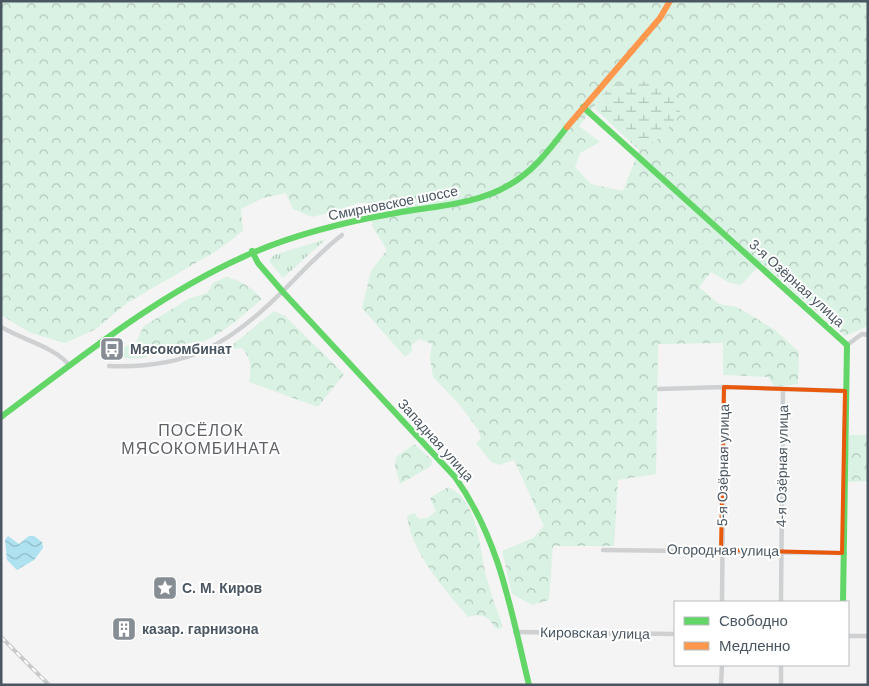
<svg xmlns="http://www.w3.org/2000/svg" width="869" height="686" viewBox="0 0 869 686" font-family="Arial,sans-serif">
<defs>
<pattern id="grass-tufts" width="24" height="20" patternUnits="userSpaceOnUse" patternTransform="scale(1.25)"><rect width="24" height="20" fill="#d9f2e3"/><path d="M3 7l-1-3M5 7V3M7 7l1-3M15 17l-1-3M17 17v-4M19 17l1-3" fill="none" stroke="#b2c7bb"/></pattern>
<pattern id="forest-crowns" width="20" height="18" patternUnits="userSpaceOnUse" patternTransform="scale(1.25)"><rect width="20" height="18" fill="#d9f2e3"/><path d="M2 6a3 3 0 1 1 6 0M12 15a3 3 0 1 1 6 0" fill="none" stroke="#b2c7bb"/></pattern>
<pattern id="wetland-marsh" width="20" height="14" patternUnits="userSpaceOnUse" patternTransform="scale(1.25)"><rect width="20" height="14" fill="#d9f2e3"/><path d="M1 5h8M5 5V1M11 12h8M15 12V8" fill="none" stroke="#b2c7bb"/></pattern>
<pattern id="water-waves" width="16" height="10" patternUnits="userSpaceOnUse" patternTransform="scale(1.25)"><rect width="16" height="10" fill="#aee2f0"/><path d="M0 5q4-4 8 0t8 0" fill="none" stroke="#90bac6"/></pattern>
</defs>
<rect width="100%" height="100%" fill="#f4f4f4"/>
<path fill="url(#grass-tufts)" d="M 326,239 L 283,278 L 269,261 L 274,255 Z"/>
<path fill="url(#forest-crowns)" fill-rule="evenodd" d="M 1,1 L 868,1 L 868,326 L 845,336 L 762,263 L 741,285 L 730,283 L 711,272 L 699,287 L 719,304 L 737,307 L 775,330 L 799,352 L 798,384 L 775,387 L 768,377 L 723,375 L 723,343 L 658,344 L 656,474 L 618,480 L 614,546 L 553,546 L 549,600 L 532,605 L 512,594 L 502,551 L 533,538 L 544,526 L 514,460 L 499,465 L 491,462 L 476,443 L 481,439 L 479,431 L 459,404 L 433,377 L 430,358 L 432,344 L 419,339 L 412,345 L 412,351 L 405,357 L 362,308 L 371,271 L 387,250 L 372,226 L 374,203 L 358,203 L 339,210 L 312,217 L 293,209 L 286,193 L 263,198 L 241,209 L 243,231 L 218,250 L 127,303 L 96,329 L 65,343 L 31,333 L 1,315 ZM 663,81 L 661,137 L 639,150 L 623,191 L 591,184 L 575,167 L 580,153 L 600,142 L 579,126 L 611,85 Z
M 226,277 C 242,281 251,287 262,299 C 244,314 227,331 206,340 C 197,344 184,342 173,346 C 150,355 148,360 122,358 L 119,354 L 123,347 L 135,344 L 144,326 L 190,298 L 207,293 L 213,283 Z
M 274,311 L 285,316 L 344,374 L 318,407 L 249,382 C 251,369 252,359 242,348 L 232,349 L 231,346 Z
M 849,435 L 868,435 L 868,481 L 846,482 Z
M 414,444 L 432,460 L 431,466 L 400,484 L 395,466 L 396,457 Z
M 448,487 C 480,501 479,553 488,583 C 492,598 498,612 503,627 L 499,629 L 495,628 C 488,616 482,613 468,617 C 445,590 411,552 407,516 L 414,513 L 419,519 L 427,518 L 436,511 L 430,498 Z"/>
<path fill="url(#wetland-marsh)" d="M 663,80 L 681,114 L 661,137 L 639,150 L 594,108 L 611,85 Z"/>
<path fill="url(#water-waves)" d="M 8,536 L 19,544 L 29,536 L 34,536 L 42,542 L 43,548 L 34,560 L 17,570 L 7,560 L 5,540 Z"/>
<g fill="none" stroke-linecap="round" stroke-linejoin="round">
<path stroke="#ced0d2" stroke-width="4.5" d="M 1,327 C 23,340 55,347 70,366
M 847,345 L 862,334 L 868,335
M 109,366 C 188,369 229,345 284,290 C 303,271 321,251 342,235
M 659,389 L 724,387 L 845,391
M 603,550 L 842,553
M 722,602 L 724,387
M 781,602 L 783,389
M 515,632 L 675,634
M 848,636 L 868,636
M 781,665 L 781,685
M 721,685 L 722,665"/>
<path stroke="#63d668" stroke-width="6" d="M 583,107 L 847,345 L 843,602
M 252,251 L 258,263 L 283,292 L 455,477 C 500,540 511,611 529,685
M 1,417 C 79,359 154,297 243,257 C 291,235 344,222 396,213 C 433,206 475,205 509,185 C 533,172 550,149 567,127"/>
<path stroke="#ff974d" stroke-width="6" d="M 567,127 L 660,18 L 670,1"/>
<defs>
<path id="rail" d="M 1,637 L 49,685"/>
</defs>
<use href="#rail" stroke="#c9cacc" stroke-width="4"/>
<use href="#rail" stroke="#fff" stroke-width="2" stroke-dasharray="5.5" stroke-linecap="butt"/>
</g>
<path fill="none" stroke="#e8590c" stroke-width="4" stroke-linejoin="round" d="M 724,387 L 845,391 L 842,553 L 721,550 Z"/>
<defs>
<symbol id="bus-square" viewBox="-11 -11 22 22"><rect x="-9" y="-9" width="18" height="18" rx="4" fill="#868d94" stroke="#fff"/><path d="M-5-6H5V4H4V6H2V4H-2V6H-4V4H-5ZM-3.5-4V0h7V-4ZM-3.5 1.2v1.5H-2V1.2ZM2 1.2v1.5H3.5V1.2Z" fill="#fff"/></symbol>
<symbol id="sight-square" viewBox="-11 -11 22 22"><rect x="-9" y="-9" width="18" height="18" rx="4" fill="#868d94" stroke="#fff"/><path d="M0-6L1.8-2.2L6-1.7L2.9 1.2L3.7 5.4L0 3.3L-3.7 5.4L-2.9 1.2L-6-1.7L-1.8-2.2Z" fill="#fff"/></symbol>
<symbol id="building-square" viewBox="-11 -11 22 22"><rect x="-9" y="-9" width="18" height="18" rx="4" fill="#868d94" stroke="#fff"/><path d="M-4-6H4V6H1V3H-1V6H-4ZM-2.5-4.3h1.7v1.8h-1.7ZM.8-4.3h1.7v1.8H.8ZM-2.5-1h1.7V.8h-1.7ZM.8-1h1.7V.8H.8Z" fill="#fff"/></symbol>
</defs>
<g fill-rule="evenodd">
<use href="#bus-square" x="98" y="335" width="28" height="28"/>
<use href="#sight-square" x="151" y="574" width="28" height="28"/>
<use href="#building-square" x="110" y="615" width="28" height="28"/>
</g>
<g text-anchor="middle" stroke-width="4" stroke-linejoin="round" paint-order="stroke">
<g font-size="14" fill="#4a5661" stroke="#fff">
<text transform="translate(393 203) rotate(-11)" y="5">Смирновское шоссе</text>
<text transform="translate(797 283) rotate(42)" y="5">3-я Озёрная улица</text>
<text transform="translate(436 440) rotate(48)" y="5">Западная улица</text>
<text transform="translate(723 465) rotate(-89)" y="5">5-я Озёрная улица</text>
<text transform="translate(782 466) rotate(-89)" y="5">4-я Озёрная улица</text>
<text transform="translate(723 550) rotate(1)" y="5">Огородная улица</text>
<text transform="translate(595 633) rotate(1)" y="5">Кировская улица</text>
</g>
<g font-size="14" font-weight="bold" fill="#4a5661" stroke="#fff" text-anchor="start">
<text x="130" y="354">Мясокомбинат</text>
<text x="182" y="593">С. М. Киров</text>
<text x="142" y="634">казар. гарнизона</text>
</g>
<g font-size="16" letter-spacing="1" fill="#5f6368" stroke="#fff">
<text x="201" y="436">ПОСЁЛОК<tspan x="201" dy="18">МЯСОКОМБИНАТА</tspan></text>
</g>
</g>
<rect width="869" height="686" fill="none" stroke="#4a5661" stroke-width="5"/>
<rect x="674" y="601" width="175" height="65" fill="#ffffff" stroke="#b7bbc0"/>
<rect x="684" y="617" width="25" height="8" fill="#63d668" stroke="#b7bbc0"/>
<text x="719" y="626" font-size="15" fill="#4a5661">Свободно</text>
<rect x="684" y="642" width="25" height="8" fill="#ff974d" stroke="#b7bbc0"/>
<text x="719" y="651" font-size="15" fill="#4a5661">Медленно</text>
</svg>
